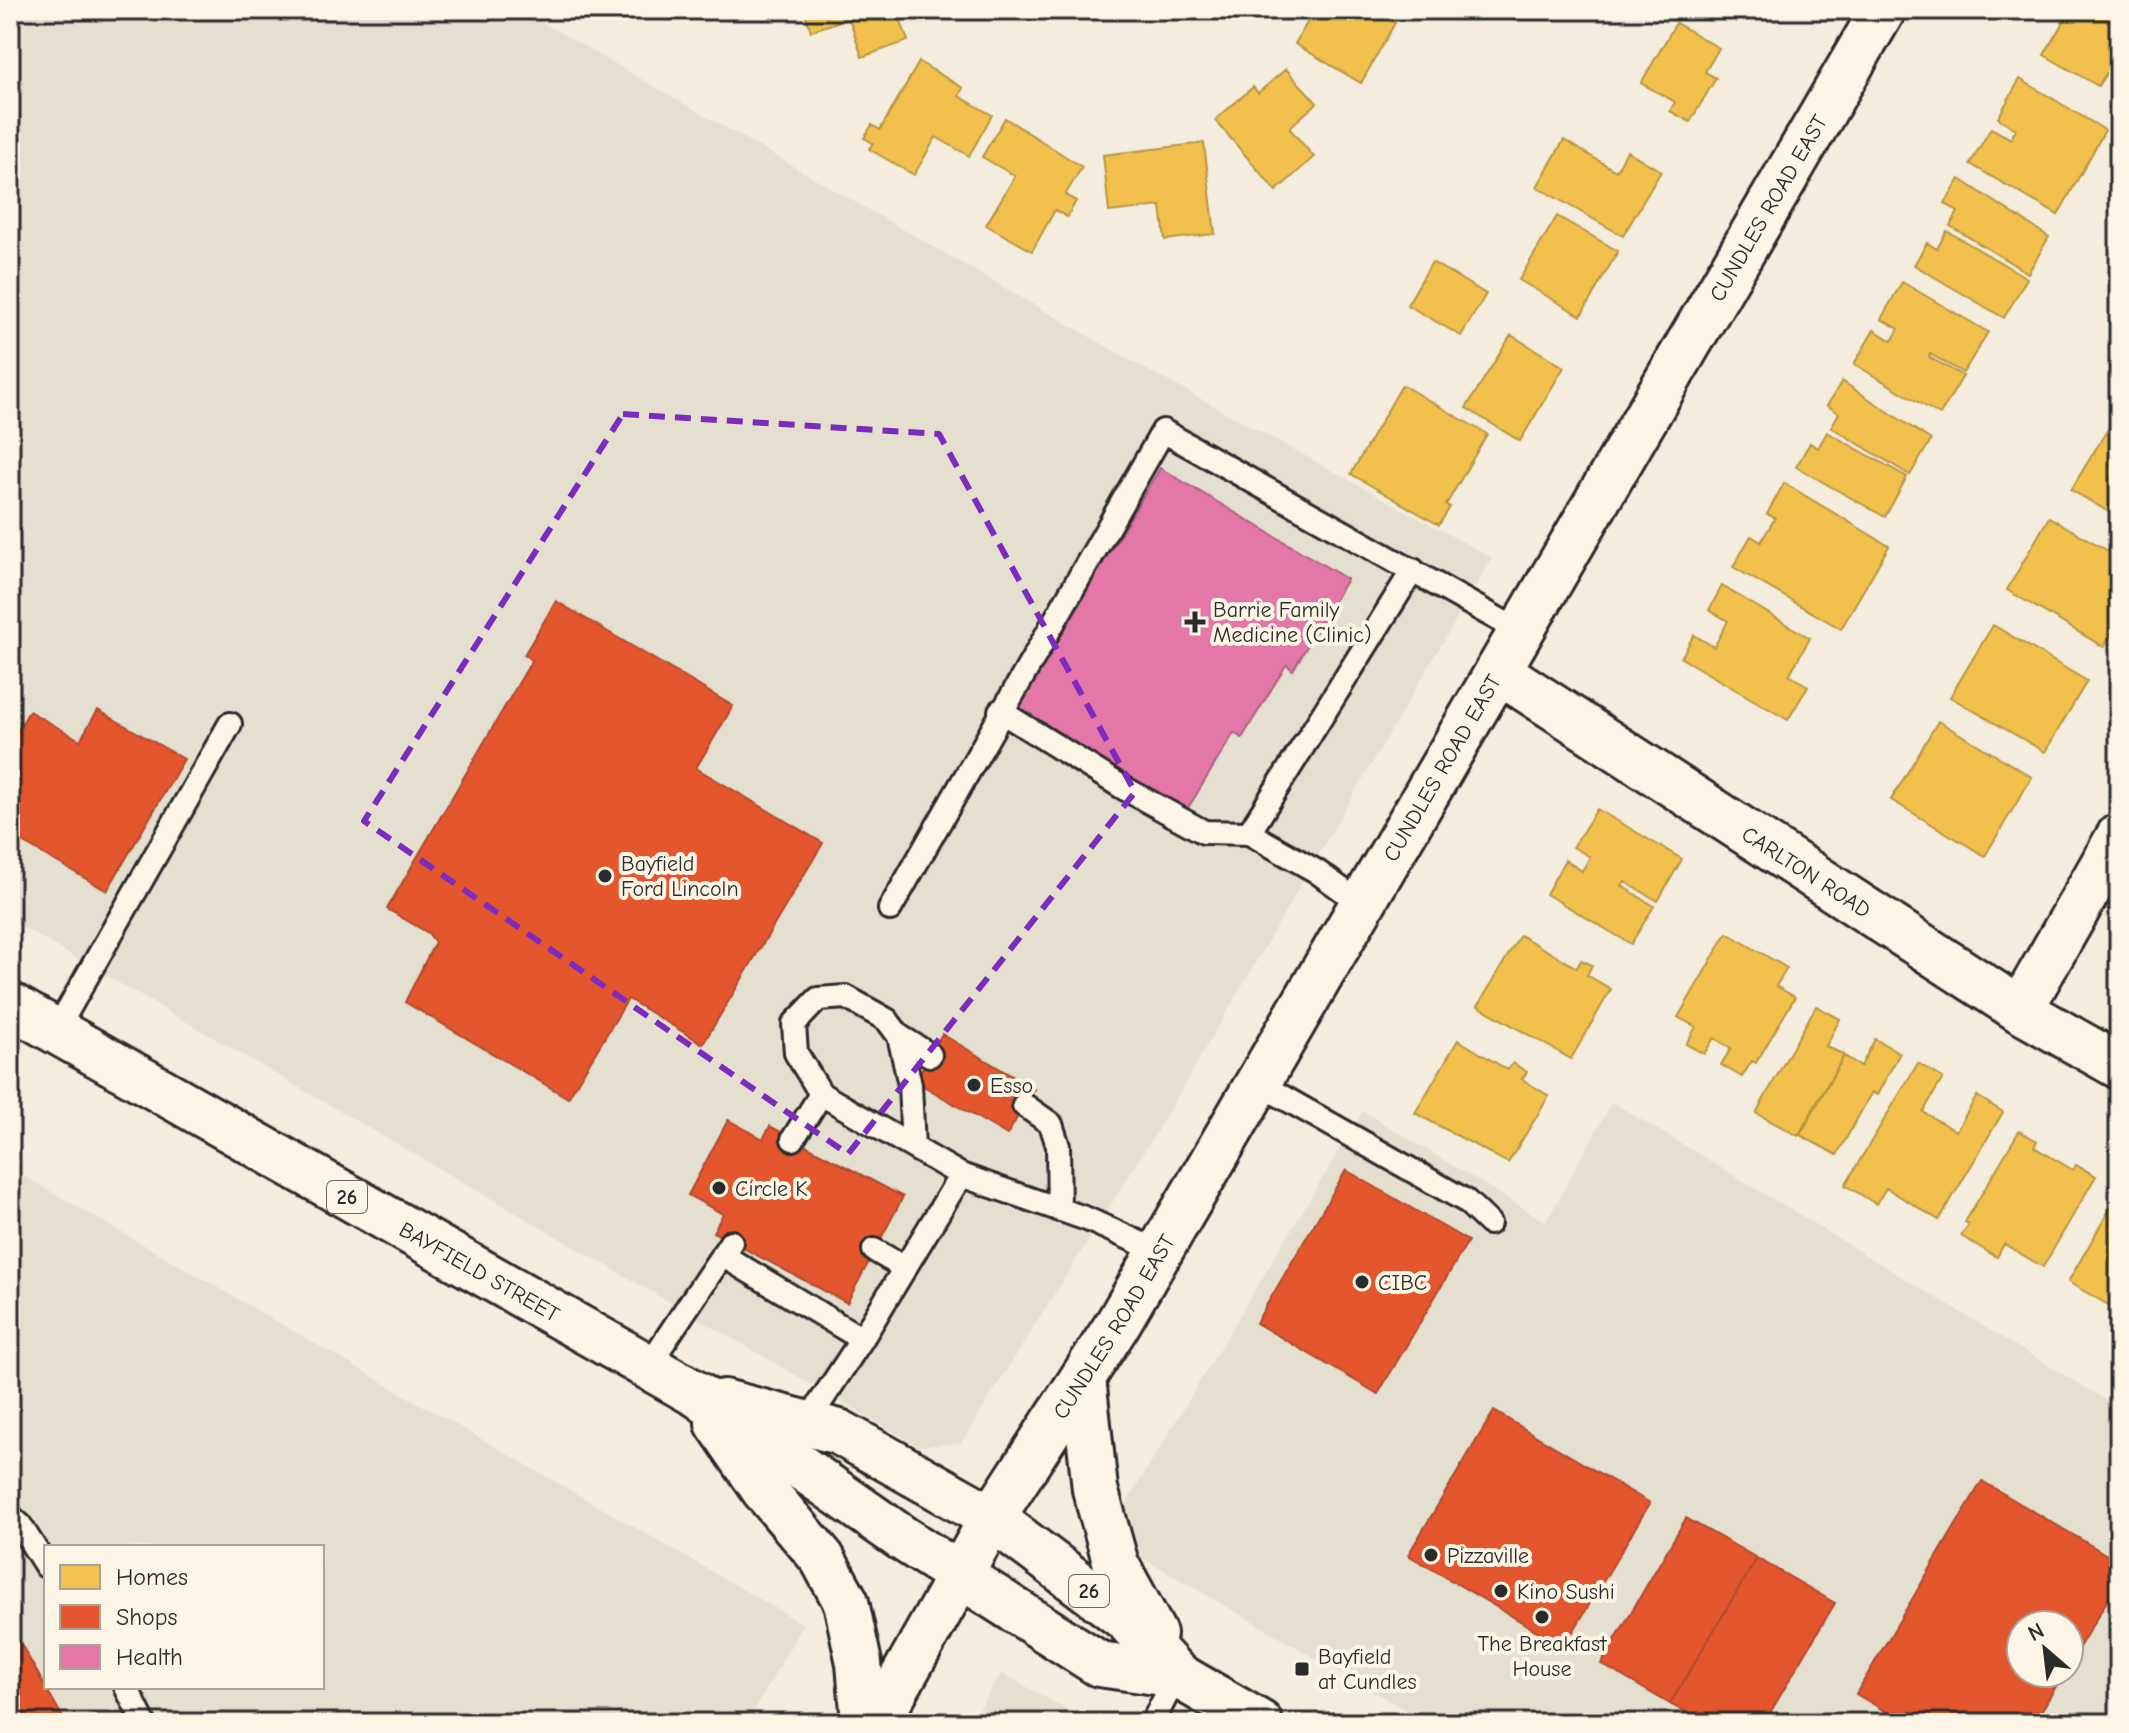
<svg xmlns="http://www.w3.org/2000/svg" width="2129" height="1733" viewBox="0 0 2129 1733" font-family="'Comic Neue',sans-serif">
<rect width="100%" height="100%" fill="#f4edde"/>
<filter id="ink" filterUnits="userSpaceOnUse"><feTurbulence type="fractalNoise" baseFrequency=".0125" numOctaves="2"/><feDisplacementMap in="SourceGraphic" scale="16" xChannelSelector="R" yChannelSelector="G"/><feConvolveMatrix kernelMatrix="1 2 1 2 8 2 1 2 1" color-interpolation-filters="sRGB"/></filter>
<g filter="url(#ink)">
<path fill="#e5dfd0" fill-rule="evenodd" d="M 10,10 L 521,10 L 1153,373 L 1492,558 L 1157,1131 L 961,1443 L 918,1446 L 10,920 Z
M 1612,1102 L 2119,1408 L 2119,1723 L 1428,1723 L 1106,1537 L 1363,1111 L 1546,1222 ZM 2021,1625 L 2069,1625 L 2069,1673 L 2021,1673 Z
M 10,1168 L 803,1624 L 747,1723 L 10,1723 ZM 46,1547 L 322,1547 L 322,1687 L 46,1687 Z
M 1001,1673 L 1092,1723 L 971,1723 Z"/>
<path fill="#f2c14e" stroke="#b69444" stroke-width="2" d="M 804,10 L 897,10 L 908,41 L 862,57 L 849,18 L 811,31 Z
M 1310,10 L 1371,10 L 1395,23 L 1361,83 L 1295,44 L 1313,12 Z
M 1718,10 L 1742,10 L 1735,21 Z
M 2070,10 L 2119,10 L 2119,53 L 2098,86 L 2044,55 Z
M 1676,23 L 1719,48 L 1705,72 L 1716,78 L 1690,122 L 1670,111 L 1675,102 L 1641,83 Z
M 919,62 L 963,88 L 959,96 L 992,115 L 969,156 L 936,137 L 914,175 L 869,149 L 873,143 L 864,138 L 872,125 L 880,130 Z
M 1286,69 L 1317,103 L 1289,128 L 1314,157 L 1276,191 L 1215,120 L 1253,87 L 1258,93 Z
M 2020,79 L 2105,130 L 2058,215 L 1970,164 L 1991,128 L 2011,139 L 2016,129 L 1998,118 Z
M 1005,118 L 1082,167 L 1065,195 L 1076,201 L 1067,217 L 1055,210 L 1032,251 L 986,225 L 1015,176 L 982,157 Z
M 1564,140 L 1616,171 L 1627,151 L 1661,171 L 1623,236 L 1537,187 Z
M 1204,143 L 1215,234 L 1165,240 L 1161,206 L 1109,212 L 1103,155 Z
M 1960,179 L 2049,237 L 2028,273 L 1950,226 L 1958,212 L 1945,203 Z
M 1557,216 L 1618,251 L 1581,316 L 1519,280 Z
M 1947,231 L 2027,278 L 2004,318 L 1914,265 L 1927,243 L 1937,249 Z
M 1432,262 L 1486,294 L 1461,336 L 1407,305 Z
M 1902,282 L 1988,332 L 1963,373 L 1930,354 L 1929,357 L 1963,376 L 1940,415 L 1854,364 L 1874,330 L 1892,341 L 1899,329 L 1881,319 Z
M 1511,335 L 1564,367 L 1520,441 L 1466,408 Z
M 1842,381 L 1931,440 L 1910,475 L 1831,427 L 1839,413 L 1827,406 Z
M 1402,385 L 1487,434 L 1446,505 L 1450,507 L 1439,525 L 1351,474 Z
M 2118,412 L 2119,413 L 2119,518 L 2071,490 Z
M 1827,432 L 1907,477 L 1885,517 L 1796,467 L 1810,443 L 1818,448 Z
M 1784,483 L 1889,546 L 1841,629 L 1733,567 L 1751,536 L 1761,542 L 1775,518 L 1767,514 Z
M 2049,517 L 2119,557 L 2119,620 L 2104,647 L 2007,590 Z
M 1722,586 L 1810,638 L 1789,675 L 1808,686 L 1788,720 L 1681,658 L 1694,635 L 1714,647 L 1728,621 L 1709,610 Z
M 1993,625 L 2087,681 L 2045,752 L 1950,697 Z
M 1938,721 L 2032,777 L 1985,856 L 1891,800 Z
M 1597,809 L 1682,859 L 1658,901 L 1625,882 L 1622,886 L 1654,906 L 1631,944 L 1546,894 L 1565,860 L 1582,871 L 1590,857 L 1573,847 Z
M 1727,933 L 1787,968 L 1776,986 L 1795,997 L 1756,1063 L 1752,1061 L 1742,1077 L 1721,1065 L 1731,1048 L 1714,1038 L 1704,1054 L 1686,1044 L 1696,1027 L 1678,1017 Z
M 1520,935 L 1577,968 L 1581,960 L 1592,965 L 1587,975 L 1611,989 L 1571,1059 L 1478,1006 Z
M 1816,1006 L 1840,1019 L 1826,1046 L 1844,1055 L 1798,1136 L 1756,1113 Z
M 1875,1039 L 1900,1053 L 1877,1095 L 1872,1092 L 1837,1155 L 1800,1135 L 1844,1056 L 1861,1066 Z
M 1458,1040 L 1508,1070 L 1513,1063 L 1527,1072 L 1522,1079 L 1549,1096 L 1508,1163 L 1415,1113 Z
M 1918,1063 L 1943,1078 L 1923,1112 L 1956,1131 L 1977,1096 L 2003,1112 L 1939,1220 L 1886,1188 L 1876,1204 L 1845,1185 Z
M 2019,1131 L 2037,1141 L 2034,1147 L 2073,1170 L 2076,1165 L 2096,1176 L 2043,1267 L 2004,1244 L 1997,1257 L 1961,1236 L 1969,1224 L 1965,1222 Z
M 2119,1193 L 2119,1311 L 2068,1282 Z"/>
<path fill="#e4572e" stroke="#ac4a2d" stroke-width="2" d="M 556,601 L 733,706 L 696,768 L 823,843 L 703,1044 L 628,999 L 568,1098 L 405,1002 L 435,942 L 428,933 L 387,909 L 532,660 L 524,655 Z
M 98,710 L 184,759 L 107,891 L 10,835 L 10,744 L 29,711 L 80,740 Z
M 942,1034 L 1034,1089 L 1007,1135 L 915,1081 Z
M 728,1120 L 763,1139 L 770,1126 L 903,1197 L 847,1303 L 713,1232 L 723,1214 L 688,1195 Z
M 1346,1170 L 1468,1241 L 1378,1394 L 1256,1323 Z
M 1494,1411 L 1650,1503 L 1564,1647 L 1408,1555 Z
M 1982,1481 L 2119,1562 L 2119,1599 L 2111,1594 L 2069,1664 L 2069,1625 L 2021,1625 L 2021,1673 L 2064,1673 L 2034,1723 L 1905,1723 L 1856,1694 Z
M 1686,1518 L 1757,1558 L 1670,1704 L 1601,1664 Z
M 1757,1558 L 1835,1603 L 1764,1723 L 1706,1723 L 1670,1704 Z
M 10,1625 L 66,1723 L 10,1723 Z"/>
<path fill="#e377a8" stroke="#ac6082" stroke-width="2" d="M 1160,468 L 1347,579 L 1293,670 L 1286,665 L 1242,738 L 1234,733 L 1185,813 L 1015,711 Z"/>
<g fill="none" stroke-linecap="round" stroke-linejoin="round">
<defs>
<path id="lane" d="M 1000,711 L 1122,787 L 1204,832 L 1249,833
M 1362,904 L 1316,871 L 1249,833 L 1413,570
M 890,909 L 1163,431 L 1521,632
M 56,1031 L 230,724
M 899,1036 L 910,1085 L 913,1147
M 1258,1083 L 1466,1201 L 1489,1223
M 821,1094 L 796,1053 L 794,1024 L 818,999 L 846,997 L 887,1020 L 899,1036 L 930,1055
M 1024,1105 L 1051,1124 L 1058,1146 L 1059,1210
M 793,1139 L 821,1094 L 961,1175 L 1087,1219 L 1160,1252
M 874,1250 L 905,1268
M 722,1255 L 862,1339 L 806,1424
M 862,1339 L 961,1175
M 648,1366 L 731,1242
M 10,1516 L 20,1525 L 46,1566
M 126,1687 L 144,1723
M 1152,1723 L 1177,1675"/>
<g id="street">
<path id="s1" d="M 1498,671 L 2020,1010 L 2119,1066"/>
<path d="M 2020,1010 L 2119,836"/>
</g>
<g id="secondary">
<path id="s2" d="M 877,1723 L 992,1518 L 1117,1325 L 1883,10"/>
</g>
<g id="primary">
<path id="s3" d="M 10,1005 L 698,1395 L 902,1538 L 1099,1664 L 1177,1675"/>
<path d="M 1083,1378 L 1095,1489 L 1116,1564 L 1154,1634"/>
<path d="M 724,1402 L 839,1432 L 992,1518 L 1126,1619 L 1177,1675 L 1260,1723"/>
<path d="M 718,1423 L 764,1490 L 822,1558 L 846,1602 L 859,1663 L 864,1723"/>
</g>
</defs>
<use href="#lane" stroke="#2b2b2b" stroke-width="28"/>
<use href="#street" stroke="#2b2b2b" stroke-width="50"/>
<use href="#secondary" stroke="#2b2b2b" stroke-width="50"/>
<use href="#primary" stroke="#2b2b2b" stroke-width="50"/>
<use href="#lane" stroke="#fcf5e5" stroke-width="22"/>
<use href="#street" stroke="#fcf5e5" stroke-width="44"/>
<use href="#secondary" stroke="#fcf5e5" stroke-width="44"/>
<use href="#primary" stroke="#fcf5e5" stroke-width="44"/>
</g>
</g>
<path fill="none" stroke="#7b2cbf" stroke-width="6" stroke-dasharray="16 10" stroke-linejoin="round" d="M 623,414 L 939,434 L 1135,792 L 848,1154 L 364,821 Z"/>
<g fill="#2b2b2b" stroke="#fcf5e5" stroke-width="3">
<path d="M1191 610h8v8h8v8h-8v8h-8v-8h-8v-8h8z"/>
<circle cx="605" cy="876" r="8"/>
<circle cx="974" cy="1085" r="8"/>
<circle cx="719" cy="1188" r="8"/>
<circle cx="1362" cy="1282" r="8"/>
<circle cx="1431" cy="1555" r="8"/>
<circle cx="1501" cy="1591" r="8"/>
<circle cx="1542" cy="1617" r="8"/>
<rect x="1294" y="1661" width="16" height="16" rx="4"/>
</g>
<g text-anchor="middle" stroke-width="8" stroke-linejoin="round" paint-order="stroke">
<g fill="#fcf5e5" stroke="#6a6863" stroke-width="2">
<rect x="327" y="1181" width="40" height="32" rx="6"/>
<rect x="1069" y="1575" width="40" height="32" rx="6"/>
</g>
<g font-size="20" font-weight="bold" fill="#2b2b2b">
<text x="347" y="1204">26</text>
<text x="1089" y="1598">26</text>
</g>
<g font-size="22" fill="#2b2b2b" stroke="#fcf5e5">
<text dy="8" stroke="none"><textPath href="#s2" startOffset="1758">CUNDLES ROAD EAST</textPath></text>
<text dy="8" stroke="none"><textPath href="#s2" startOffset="1110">CUNDLES ROAD EAST</textPath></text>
<text dy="8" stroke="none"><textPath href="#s1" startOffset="368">CARLTON ROAD</textPath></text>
<text dy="8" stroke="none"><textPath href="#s3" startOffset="540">BAYFIELD STREET</textPath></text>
<text dy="8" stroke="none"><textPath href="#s2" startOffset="462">CUNDLES ROAD EAST</textPath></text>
</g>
<g font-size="22" fill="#2b2b2b" stroke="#fcf5e5" text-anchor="start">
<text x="1213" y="617">Barrie Family<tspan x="1213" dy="25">Medicine (Clinic)</tspan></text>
<text x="621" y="871">Bayfield<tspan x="621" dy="25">Ford Lincoln</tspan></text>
<text x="990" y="1093">Esso</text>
<text x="735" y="1196">Circle K</text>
<text x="1378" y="1290">CIBC</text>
<text x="1447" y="1563">Pizzaville</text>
<text x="1517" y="1599">Kino Sushi</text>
<text x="1542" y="1651" text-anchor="middle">The Breakfast<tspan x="1542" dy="25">House</tspan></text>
<text x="1318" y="1664">Bayfield<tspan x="1318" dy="25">at Cundles</tspan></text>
</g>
</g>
<rect width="2129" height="1733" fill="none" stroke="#fcf5e5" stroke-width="40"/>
<rect x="20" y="20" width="2089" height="1693" fill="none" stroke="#2b2b2b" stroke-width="3" filter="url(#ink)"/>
<rect x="44" y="1545" width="280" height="144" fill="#fcf5e5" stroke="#a8a49b" stroke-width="2"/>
<rect x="60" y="1565" width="40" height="24" fill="#f2c14e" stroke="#a8a49b" stroke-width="2"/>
<text x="116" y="1585" font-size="24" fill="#2b2b2b">Homes</text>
<rect x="60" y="1605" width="40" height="24" fill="#e4572e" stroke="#a8a49b" stroke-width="2"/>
<text x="116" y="1625" font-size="24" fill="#2b2b2b">Shops</text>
<rect x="60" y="1645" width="40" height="24" fill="#e377a8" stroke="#a8a49b" stroke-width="2"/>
<text x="116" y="1665" font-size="24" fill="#2b2b2b">Health</text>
<g transform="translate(2045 1649) rotate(332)"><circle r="38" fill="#fcf5e5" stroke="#a8a49b" stroke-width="2"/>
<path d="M0-6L14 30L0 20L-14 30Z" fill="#2b2b2b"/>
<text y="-12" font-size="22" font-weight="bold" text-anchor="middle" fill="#2b2b2b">N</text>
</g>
</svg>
